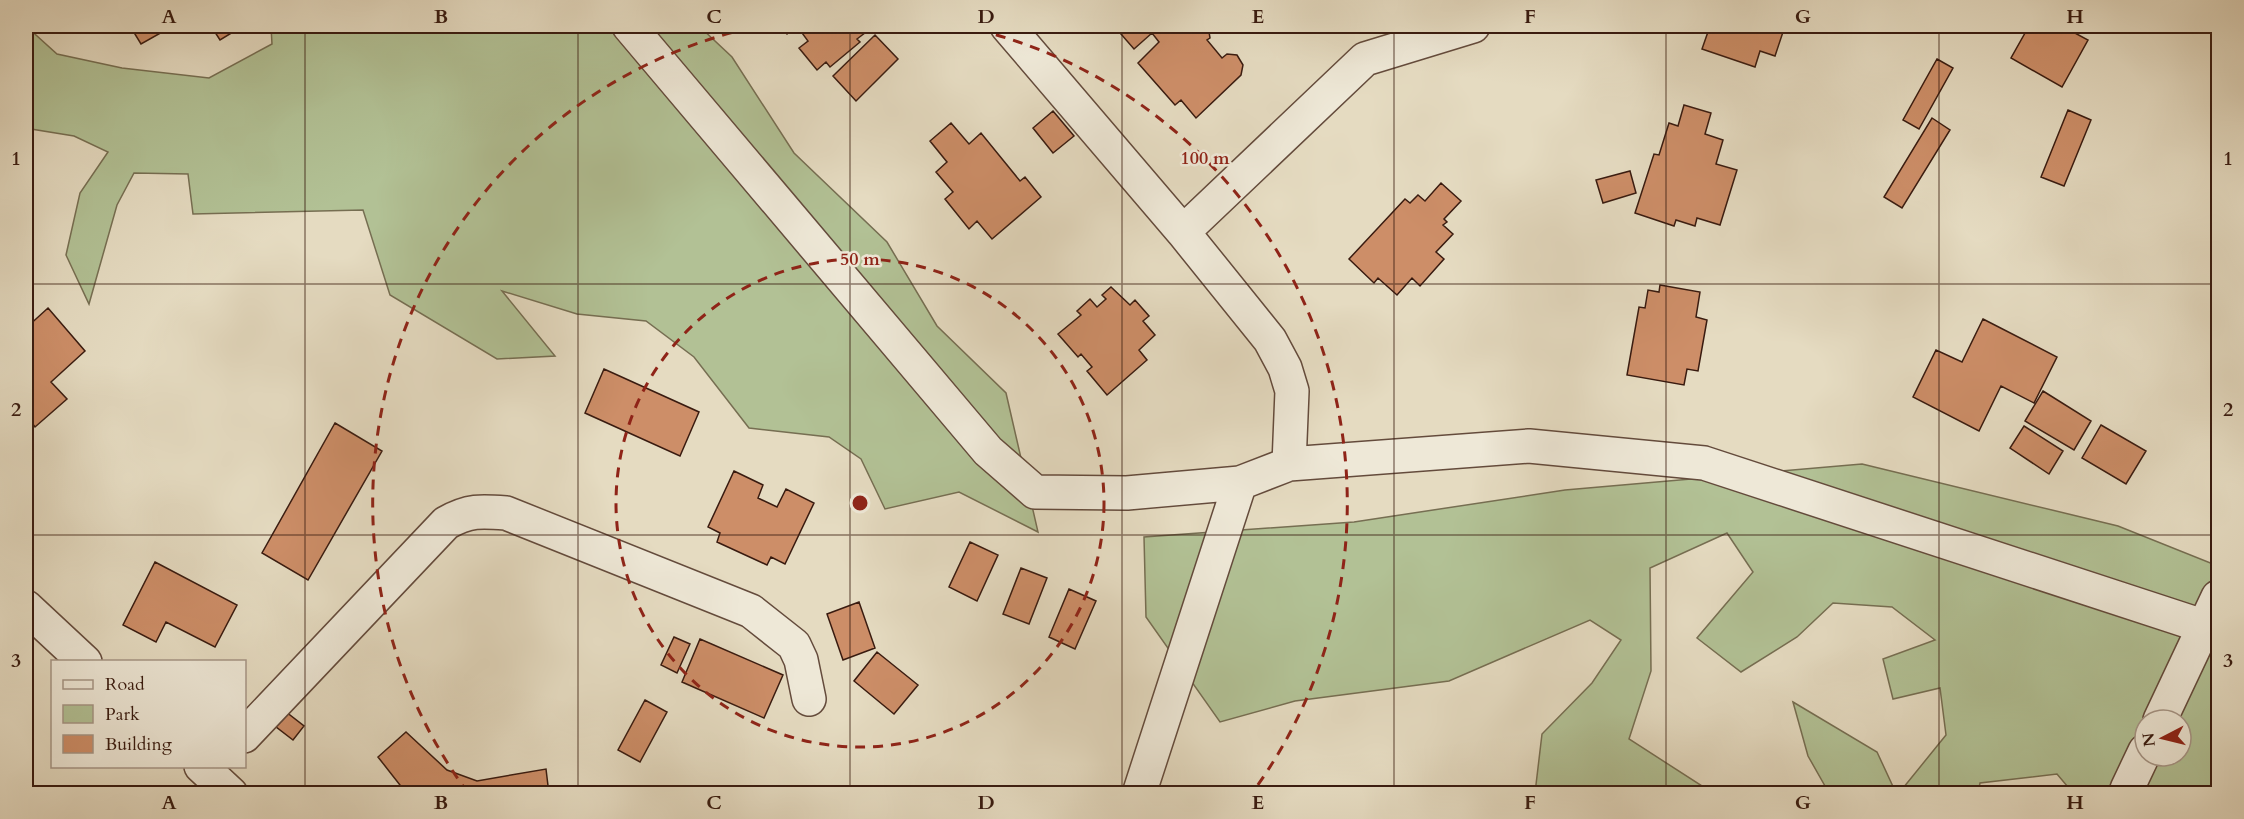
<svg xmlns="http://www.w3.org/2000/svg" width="2244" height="819" viewBox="0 0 2244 819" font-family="Cardo,serif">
<rect width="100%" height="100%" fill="#e5dbc1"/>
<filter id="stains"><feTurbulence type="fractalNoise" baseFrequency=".00333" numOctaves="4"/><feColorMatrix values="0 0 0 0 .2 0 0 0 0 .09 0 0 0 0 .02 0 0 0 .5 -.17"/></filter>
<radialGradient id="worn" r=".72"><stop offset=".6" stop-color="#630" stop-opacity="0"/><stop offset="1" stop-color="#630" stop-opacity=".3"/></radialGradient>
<path fill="#b2c195" stroke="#766e52" stroke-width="1.5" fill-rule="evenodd" d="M 26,26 L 57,54 L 122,68 L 209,78 L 272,44 L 271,26 L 699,26 L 732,57 L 794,153 L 887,242 L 937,326 L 1006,393 L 1038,532 L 959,492 L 885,509 L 861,459 L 829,437 L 749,428 L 694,357 L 646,321 L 577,314 L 502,291 L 555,356 L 497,359 L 390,295 L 363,210 L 193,214 L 188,174 L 134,173 L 117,205 L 89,304 L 66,255 L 80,193 L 108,152 L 74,136 L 31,129 L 26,125 Z
M 1862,464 L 2118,526 L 2218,566 L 2218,793 L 2073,793 L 2057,774 L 1980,783 L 1978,793 L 1899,793 L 1946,735 L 1940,688 L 1893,699 L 1883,659 L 1935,640 L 1892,607 L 1833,603 L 1797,637 L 1741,672 L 1697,638 L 1753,572 L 1727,533 L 1650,568 L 1651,671 L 1629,739 L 1713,793 L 1535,793 L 1542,734 L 1592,683 L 1621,640 L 1590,620 L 1449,681 L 1295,701 L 1220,722 L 1146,617 L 1144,537 L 1354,522 L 1565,490 ZM 2145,720 L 2181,720 L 2181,756 L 2145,756 Z
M 1793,702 L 1877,752 L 1896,793 L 1829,793 L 1808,756 Z"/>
<path fill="#cd8e68" stroke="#391b10" stroke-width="1.5" d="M 130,26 L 173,26 L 141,44 Z
M 211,26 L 243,26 L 220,40 Z
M 780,26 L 874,26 L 857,39 L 860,42 L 830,67 L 826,62 L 817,70 L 799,48 L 808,41 L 797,26 L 787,34 Z
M 1114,26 L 1208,26 L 1210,38 L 1207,40 L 1222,58 L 1227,54 L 1237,55 L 1243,65 L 1241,75 L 1196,118 L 1181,100 L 1175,105 L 1138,63 L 1159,42 L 1152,33 L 1134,49 Z
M 1710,26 L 1785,26 L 1775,56 L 1760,51 L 1755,67 L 1702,49 Z
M 2029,26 L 2062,26 L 2088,40 L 2062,87 L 2011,58 Z
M 875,35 L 898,59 L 856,101 L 833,76 Z
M 1937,59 L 1953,68 L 1919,129 L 1903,120 Z
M 1684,105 L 1711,113 L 1705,134 L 1723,140 L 1716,164 L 1737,170 L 1720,225 L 1697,218 L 1695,226 L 1676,220 L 1674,226 L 1635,213 L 1654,154 L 1659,155 L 1669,123 L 1678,126 Z
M 2068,110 L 2091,120 L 2064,186 L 2041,177 Z
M 1053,111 L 1074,136 L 1053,153 L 1033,128 Z
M 1932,118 L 1950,130 L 1902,208 L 1884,197 Z
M 951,123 L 969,144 L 981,133 L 1020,181 L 1025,177 L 1041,197 L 992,239 L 977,221 L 969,229 L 945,199 L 953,192 L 936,172 L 947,162 L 930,141 Z
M 1630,171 L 1636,193 L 1603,203 L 1596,180 Z
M 1441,183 L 1461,201 L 1444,219 L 1447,222 L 1443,225 L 1453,234 L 1436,252 L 1444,259 L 1420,286 L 1412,278 L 1397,295 L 1378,278 L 1374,283 L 1349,259 L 1405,199 L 1410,203 L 1418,195 L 1425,201 Z
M 1660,285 L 1700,292 L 1696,317 L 1707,320 L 1698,371 L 1687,369 L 1684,385 L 1627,375 L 1639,307 L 1645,308 L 1648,290 L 1659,292 Z
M 1111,287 L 1130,305 L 1135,300 L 1149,316 L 1143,321 L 1155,335 L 1139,350 L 1147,360 L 1107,395 L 1087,371 L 1092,367 L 1081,354 L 1078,357 L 1058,334 L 1081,315 L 1077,311 L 1090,299 L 1097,307 L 1106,299 L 1102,295 Z
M 48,308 L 85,351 L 51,382 L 67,399 L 35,427 L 26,415 L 26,328 Z
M 1983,319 L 2057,357 L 2034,403 L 2001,386 L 1979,431 L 1913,397 L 1936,350 L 1962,362 Z
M 604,369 L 699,412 L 680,456 L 585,413 Z
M 2043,391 L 2091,421 L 2074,450 L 2025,421 Z
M 335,423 L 382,451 L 308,580 L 262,553 Z
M 2101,425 L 2146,451 L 2126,484 L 2082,458 Z
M 2024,426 L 2063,451 L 2049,474 L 2010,448 Z
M 734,471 L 763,485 L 758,498 L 777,507 L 786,489 L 814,503 L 785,564 L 771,557 L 767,565 L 717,542 L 720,533 L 708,527 Z
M 970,542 L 998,555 L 977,601 L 949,587 Z
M 155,562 L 237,605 L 215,647 L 166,622 L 156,642 L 123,625 Z
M 1021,568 L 1047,578 L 1029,624 L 1003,614 Z
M 1069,589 L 1096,601 L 1075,649 L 1049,637 Z
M 859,602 L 875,648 L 843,660 L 827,614 Z
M 674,637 L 690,644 L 677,673 L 661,665 Z
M 700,639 L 783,675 L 764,718 L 682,682 Z
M 877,652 L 918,685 L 894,714 L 854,681 Z
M 645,700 L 667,712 L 640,762 L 618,750 Z
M 281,708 L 304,726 L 293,740 L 271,723 Z
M 406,732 L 447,770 L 477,781 L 546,769 L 549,794 L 407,794 L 378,757 Z"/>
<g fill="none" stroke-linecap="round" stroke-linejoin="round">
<defs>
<path id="street" d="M 629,26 L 988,451 L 1035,492 L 1127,493 L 1240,483 L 1289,464 L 1529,446 L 1704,463 L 2218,631
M 1007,26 L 1183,232 L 1270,340 L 1285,368 L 1292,391 L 1289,464
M 1183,232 L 1365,59 L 1473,26
M 26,607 L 85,662
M 2160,720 L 2218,597
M 244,736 L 446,523 C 469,510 481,511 506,513 L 751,611 L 794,645 L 801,660 L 809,699
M 201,766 L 231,794
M 2127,789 L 2145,751
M 1139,794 L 1240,483"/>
</defs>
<use href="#street" stroke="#644b3c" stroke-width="36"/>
<use href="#street" stroke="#eee8d7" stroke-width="33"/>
</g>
<path fill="none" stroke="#391b10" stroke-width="1.5" stroke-opacity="0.55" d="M 305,26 L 305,794M 578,26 L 578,794M 850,26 L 850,794M 1122,26 L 1122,794M 1394,26 L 1394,794M 1666,26 L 1666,794M 1939,26 L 1939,794M 26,284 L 2218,284M 26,535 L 2218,535"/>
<g fill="none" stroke="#8f2418" stroke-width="3" stroke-dasharray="10 8">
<circle cx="860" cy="503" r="244"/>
<path d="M468 793A488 488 0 0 1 759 26M961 26A488 488 0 0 1 1252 793"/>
</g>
<circle cx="860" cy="503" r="9" fill="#8f2418" stroke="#eee8d7" stroke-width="3"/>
<g font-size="18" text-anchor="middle" font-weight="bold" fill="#8f2418" stroke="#eee8d7" stroke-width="5" stroke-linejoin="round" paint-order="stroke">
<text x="1205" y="164">100 m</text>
<text x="860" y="265">50 m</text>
</g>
<rect width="2244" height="819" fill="none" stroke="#e5dbc1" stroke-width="66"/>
<rect x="51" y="660" width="195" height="108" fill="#eee8d7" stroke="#a69687" stroke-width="1.5"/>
<rect x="63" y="680" width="30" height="9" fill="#eee8d7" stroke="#a69687" stroke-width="1.5"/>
<text x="105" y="690" font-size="18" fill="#391b10">Road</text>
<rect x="63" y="705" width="30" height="18" fill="#b2c195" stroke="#a69687" stroke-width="1.5"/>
<text x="105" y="720" font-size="18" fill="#391b10">Park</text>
<rect x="63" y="735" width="30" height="18" fill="#cd8e68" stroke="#a69687" stroke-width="1.5"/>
<text x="105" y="750" font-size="18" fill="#391b10">Building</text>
<g transform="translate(2163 738) rotate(263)"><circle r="28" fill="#eee8d7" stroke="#a69687" stroke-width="1.5"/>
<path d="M0-4.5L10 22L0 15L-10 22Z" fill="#8f2418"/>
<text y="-9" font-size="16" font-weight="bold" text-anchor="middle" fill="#391b10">N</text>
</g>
<rect x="33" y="33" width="2178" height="753" fill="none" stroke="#391b10" stroke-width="2"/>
<g font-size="20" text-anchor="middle" font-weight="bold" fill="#391b10">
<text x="169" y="23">A</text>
<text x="441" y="23">B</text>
<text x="714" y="23">C</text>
<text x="986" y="23">D</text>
<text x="1258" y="23">E</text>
<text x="1530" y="23">F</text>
<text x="1803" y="23">G</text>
<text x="2075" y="23">H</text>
<text x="16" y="165">1</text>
<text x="2228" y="165">1</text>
<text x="16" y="416">2</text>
<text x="2228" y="416">2</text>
<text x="16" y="667">3</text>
<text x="2228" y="667">3</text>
<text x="169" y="809">A</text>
<text x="441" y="809">B</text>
<text x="714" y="809">C</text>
<text x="986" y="809">D</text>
<text x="1258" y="809">E</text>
<text x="1530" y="809">F</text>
<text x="1803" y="809">G</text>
<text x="2075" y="809">H</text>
</g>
<rect width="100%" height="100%" filter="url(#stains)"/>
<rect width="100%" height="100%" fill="url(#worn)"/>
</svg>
